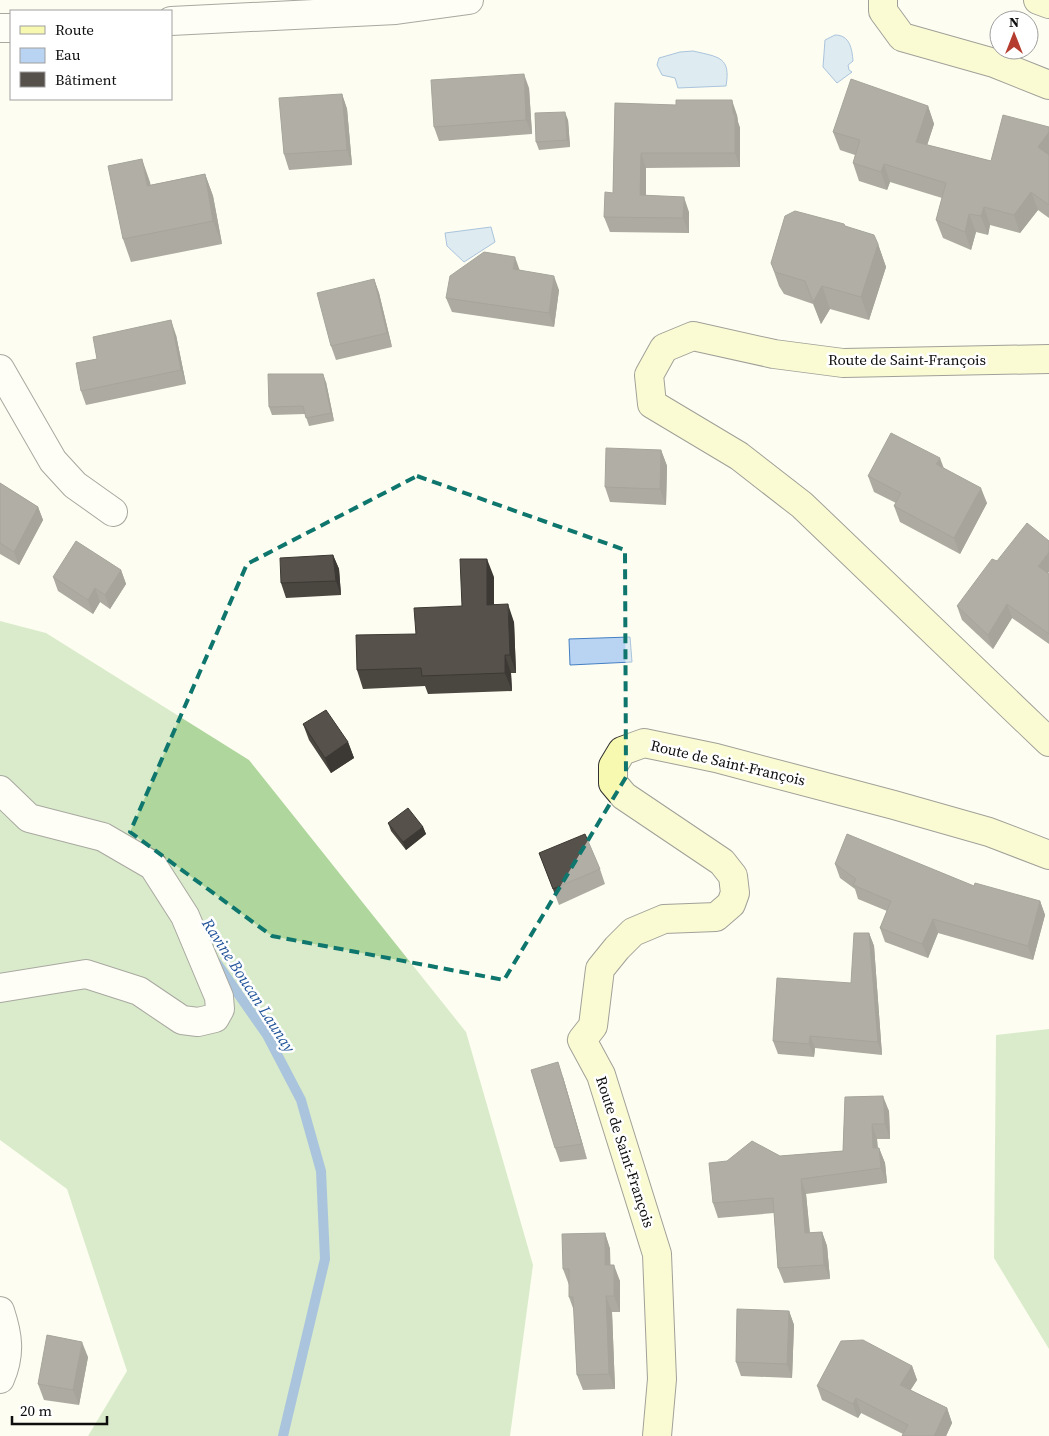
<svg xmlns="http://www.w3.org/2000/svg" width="1049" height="1436" viewBox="0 0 1049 1436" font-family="'Source Serif 4',serif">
<rect width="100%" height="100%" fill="#fefdf1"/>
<path fill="#aed69d" d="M 0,621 L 46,633 L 249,760 L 466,1032 L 533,1265 L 510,1436 L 88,1436 L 127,1371 L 67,1189 L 0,1140 Z
M 1049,1029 L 1049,1349 L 994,1258 L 996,1035 Z"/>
<path fill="#b9d4f2" stroke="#447fc4" d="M 835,35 C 850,35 852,49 853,61 L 848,65 L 849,70 L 852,72 L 837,83 L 823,67 L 825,40 Z
M 693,51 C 719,57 731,57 726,86 L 678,88 L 675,78 L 662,75 L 657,65 L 659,58 L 680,52 Z
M 491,227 L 495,242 L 464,262 L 447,246 L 445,233 Z
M 630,637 L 632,662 L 570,665 L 569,639 Z"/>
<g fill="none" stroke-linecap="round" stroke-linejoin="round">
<path stroke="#447fc4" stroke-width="10" d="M 216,962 L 267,1035 L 301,1100 L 321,1171 L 325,1259 L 283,1436"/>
<defs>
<path id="street" d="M 171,21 L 396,10 L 469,0
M 0,28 L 11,28
M 0,369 L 53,461 L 75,485 L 113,512
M 0,790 L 29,818 L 103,837 L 153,866 L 185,916 L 219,997 L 220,1009 L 215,1018 L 198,1022 L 182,1020 L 139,991 L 86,974 L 0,988
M 0,1311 C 8,1335 11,1354 0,1379"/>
<path id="secondary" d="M 883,0 L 883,11 L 902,37 L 994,63 L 1049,85
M 1038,0 L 1049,4
M 1049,359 L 843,363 L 774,354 L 693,336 L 664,348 L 649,375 L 652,404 L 739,456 L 802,505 L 1049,742
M 657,1436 L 662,1379 L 657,1254 L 601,1075 L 582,1040 L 593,1026 L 600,969 L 617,948 L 633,932 L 664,919 L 716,917 L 731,904 L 735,893 L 733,876 L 722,862 L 624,796 L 613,783 L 613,766 L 622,751 L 644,743 L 716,758 L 894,805 L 989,832 L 1049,855"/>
</defs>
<use href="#street" stroke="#414141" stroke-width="30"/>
<use href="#secondary" stroke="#303030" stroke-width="30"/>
<use href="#street" stroke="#fff" stroke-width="28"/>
<use href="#secondary" stroke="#f7f9b0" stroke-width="28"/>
</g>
<path fill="#4a4640" d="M 529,88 L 532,134 L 439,141 L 434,127 Z
M 342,94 L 347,109 L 352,165 L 289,170 L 284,154 Z
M 615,103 L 737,115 L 738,122 L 740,128 L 740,167 L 646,168 L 646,195 L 689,212 L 689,233 L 610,232 L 604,217 L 613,193 Z
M 928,106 L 934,124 L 927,145 L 991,161 L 1049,127 L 1049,218 L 1038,210 L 1020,233 L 990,225 L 988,235 L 976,232 L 971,250 L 943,238 L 936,220 L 942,198 L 890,182 L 887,190 L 859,181 L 853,163 L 855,155 L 840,150 L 833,132 Z
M 568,120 L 570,147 L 539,150 L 536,142 Z
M 205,174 L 213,196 L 222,244 L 131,262 L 123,239 L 150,182 L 150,185 Z
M 845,226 L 878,244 L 886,267 L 869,320 L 830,309 L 821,324 L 813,304 L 784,294 L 779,286 L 771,263 Z
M 520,270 L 559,290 L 554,327 L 452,312 L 446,298 Z
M 374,279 L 379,293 L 392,347 L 336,360 L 331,346 Z
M 176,335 L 186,384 L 86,405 L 81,391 L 97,359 Z
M 326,382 L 334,421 L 309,426 L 305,414 L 272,415 L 269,407 Z
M 661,450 L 667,466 L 666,505 L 610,502 L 605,487 Z
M 944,468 L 987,503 L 960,554 L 900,522 L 894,506 L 896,503 L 874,492 L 868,476 Z
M 0,483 L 38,507 L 43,520 L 19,565 L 0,554 Z
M 333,555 L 339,569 L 341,595 L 286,598 L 281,583 Z
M 997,561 L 1049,574 L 1049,644 L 1012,618 L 993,649 L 962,620 L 957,606 Z
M 121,570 L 126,584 L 110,609 L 100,602 L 93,614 L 58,591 L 53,577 Z
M 494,577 L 494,604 L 514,622 L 516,673 L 511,673 L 512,691 L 428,694 L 425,686 L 363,689 L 357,670 L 462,606 Z
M 303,724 L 348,742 L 354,758 L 331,773 L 309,740 Z
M 388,823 L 423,827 L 426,834 L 406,850 L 391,831 Z
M 539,853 L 600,869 L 605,884 L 559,905 Z
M 835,864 L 1040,901 L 1045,915 L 1033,960 L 938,933 L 928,958 L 885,942 L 880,928 L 887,911 L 858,899 L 855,889 L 840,878 Z
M 869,933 L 874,946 L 882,1055 L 815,1048 L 814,1057 L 778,1054 L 773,1041 L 851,983 Z
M 563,1077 L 587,1159 L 560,1162 L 555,1148 Z
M 845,1097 L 889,1111 L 890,1139 L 877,1139 L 878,1148 L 879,1148 L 885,1163 L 887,1183 L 806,1194 L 810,1233 L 822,1232 L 827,1246 L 830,1279 L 784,1283 L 778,1268 L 774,1213 L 718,1218 L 713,1203 L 780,1156 L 843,1151 Z
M 605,1233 L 610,1249 L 610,1265 L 620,1281 L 620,1312 L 612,1312 L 615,1389 L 583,1390 L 577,1375 L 574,1311 L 569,1297 L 569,1285 L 563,1269 Z
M 789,1311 L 794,1325 L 792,1378 L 741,1376 L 736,1362 Z
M 88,1357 L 79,1405 L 44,1400 L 38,1384 Z
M 912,1366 L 917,1380 L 910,1390 L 947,1408 L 952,1423 L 946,1436 L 902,1436 L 903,1434 L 861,1413 L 858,1418 L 822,1400 L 817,1386 Z"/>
<path fill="#3c3934" d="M 524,74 L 529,88 L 532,134 L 526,120 Z
M 342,94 L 347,109 L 352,165 L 347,150 Z
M 732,100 L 737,115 L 738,122 L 740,128 L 740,167 L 735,153 Z
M 928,106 L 934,124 L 922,161 L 916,142 Z
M 565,112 L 568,120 L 570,147 L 567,140 Z
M 1049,132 L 1049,160 L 1038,147 Z
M 641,153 L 646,168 L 646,209 L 640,195 Z
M 142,159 L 150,182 L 155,208 L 147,186 Z
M 884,164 L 890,182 L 887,190 L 881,172 Z
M 205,174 L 213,196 L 222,244 L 213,221 Z
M 1031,192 L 1038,210 L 1020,233 L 1014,215 Z
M 684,197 L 689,212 L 689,233 L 683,218 Z
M 984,207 L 990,225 L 988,235 L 981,216 Z
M 969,214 L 976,232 L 971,250 L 965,232 Z
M 878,244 L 886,267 L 869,320 L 861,297 Z
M 515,257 L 520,271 L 513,269 Z
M 554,276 L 559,290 L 554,327 L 549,313 Z
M 374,279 L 379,293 L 392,347 L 387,333 Z
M 822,286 L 830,309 L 821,324 L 813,302 Z
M 171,320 L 176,335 L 186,384 L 181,370 Z
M 323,374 L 326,382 L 334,421 L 331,413 Z
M 661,450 L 667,466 L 666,505 L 660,489 Z
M 940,458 L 946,474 L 936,464 Z
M 981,488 L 987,503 L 960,554 L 954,538 Z
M 38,507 L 43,520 L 19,565 L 14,552 Z
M 1049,552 L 1049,572 L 1043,580 L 1038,566 Z
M 333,555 L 339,569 L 341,595 L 336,581 Z
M 487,559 L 494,577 L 494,623 L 487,605 Z
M 121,570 L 126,584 L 110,609 L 105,595 Z
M 95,588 L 100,602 L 93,614 L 88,600 Z
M 508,604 L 514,622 L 516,673 L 510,655 Z
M 1007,604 L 1012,618 L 993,649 L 988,635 Z
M 505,655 L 511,673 L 512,691 L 505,673 Z
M 348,742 L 354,758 L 331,773 L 325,758 Z
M 423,827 L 426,834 L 406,850 L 403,842 Z
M 1040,901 L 1045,915 L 1033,960 L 1028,946 Z
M 933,919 L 938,933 L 928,958 L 922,944 Z
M 869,933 L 874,946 L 882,1055 L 878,1042 Z
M 810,1036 L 815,1048 L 814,1057 L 809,1044 Z
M 558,1062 L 563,1077 L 587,1159 L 582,1144 Z
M 883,1096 L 889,1111 L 890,1139 L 885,1124 Z
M 872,1124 L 877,1139 L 878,1163 L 873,1148 Z
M 879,1148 L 885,1163 L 887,1183 L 881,1168 Z
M 801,1179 L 806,1194 L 811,1248 L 805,1233 Z
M 822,1232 L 827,1246 L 830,1279 L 824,1265 Z
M 605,1233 L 610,1249 L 611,1281 L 605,1265 Z
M 614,1265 L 620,1281 L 620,1312 L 614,1296 Z
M 606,1296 L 612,1312 L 615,1389 L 609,1374 Z
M 789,1311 L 794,1325 L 792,1378 L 787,1364 Z
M 82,1342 L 88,1357 L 79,1405 L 73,1390 Z
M 912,1366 L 917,1380 L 905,1399 L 900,1385 Z
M 856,1398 L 861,1413 L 858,1418 L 853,1404 Z
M 947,1408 L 952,1423 L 946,1436 L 934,1436 Z"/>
<path fill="#56514b" stroke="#3c3934" d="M 524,74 L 526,120 L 434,127 L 431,80 Z
M 851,79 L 928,106 L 916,142 L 991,161 L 1003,115 L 1049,127 L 1049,132 L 1038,147 L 1049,155 L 1049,205 L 1031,192 L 1014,215 L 984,207 L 981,216 L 969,214 L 965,232 L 936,220 L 946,183 L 884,164 L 881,172 L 853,163 L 860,140 L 833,132 Z
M 342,94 L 347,150 L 284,154 L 279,98 Z
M 676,100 L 732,100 L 733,114 L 735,114 L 735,153 L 641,153 L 640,195 L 684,197 L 683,218 L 604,217 L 605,192 L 613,193 L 615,103 L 676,105 Z
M 565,112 L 567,140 L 536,142 L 535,113 Z
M 142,159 L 147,186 L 205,174 L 213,221 L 123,239 L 108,166 Z
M 795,211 L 844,224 L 845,226 L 874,235 L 878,244 L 861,297 L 822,286 L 813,302 L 805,281 L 775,272 L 771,263 L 785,216 Z
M 484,252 L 515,257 L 513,269 L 554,276 L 549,313 L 446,298 L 450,276 Z
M 374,279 L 387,333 L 331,346 L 317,293 Z
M 171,320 L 181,370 L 81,391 L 76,363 L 97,359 L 93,337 Z
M 268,374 L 323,374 L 331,413 L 306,418 L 303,406 L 269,407 Z
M 891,433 L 940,458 L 936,464 L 981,488 L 954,538 L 894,506 L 901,493 L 868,476 Z
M 606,448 L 661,450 L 660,489 L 605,487 Z
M 0,483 L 38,507 L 14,552 L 0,543 Z
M 1027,523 L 1049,541 L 1049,552 L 1038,566 L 1049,574 L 1049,634 L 1007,604 L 988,635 L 957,606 L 992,559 L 997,561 Z
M 76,541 L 121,570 L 105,595 L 95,588 L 88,600 L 53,577 Z
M 333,555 L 336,581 L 281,583 L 280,558 Z
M 460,559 L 487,559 L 487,605 L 508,604 L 510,655 L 505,655 L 505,673 L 422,676 L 421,668 L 357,670 L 356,635 L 416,634 L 414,608 L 462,606 Z
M 326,710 L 348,742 L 325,758 L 303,724 Z
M 408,808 L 423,827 L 403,842 L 388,823 Z
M 585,834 L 600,869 L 553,889 L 539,853 Z
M 847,834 L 974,886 L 975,883 L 1040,901 L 1028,946 L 933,919 L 922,944 L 880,928 L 891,901 L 853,885 L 856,879 L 835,864 Z
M 854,933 L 869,933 L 878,1042 L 810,1036 L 809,1044 L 773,1041 L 777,978 L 851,983 Z
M 558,1062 L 582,1144 L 555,1148 L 531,1070 Z
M 883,1096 L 885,1124 L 872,1124 L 873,1148 L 879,1148 L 881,1168 L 801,1179 L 805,1233 L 822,1232 L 824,1265 L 778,1268 L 773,1198 L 713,1203 L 709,1163 L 727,1161 L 752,1141 L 780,1156 L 843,1151 L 845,1097 Z
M 605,1233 L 605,1265 L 614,1265 L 614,1296 L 606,1296 L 609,1374 L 577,1375 L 573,1297 L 569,1297 L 569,1269 L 563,1269 L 562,1234 Z
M 737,1309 L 789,1311 L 787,1364 L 736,1362 Z
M 47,1335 L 82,1342 L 73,1390 L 38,1384 Z
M 863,1340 L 912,1366 L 900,1385 L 947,1408 L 934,1436 L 902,1436 L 908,1425 L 856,1398 L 853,1404 L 817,1386 L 841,1341 Z"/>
<path d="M0 0H1049V1436H0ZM 417,476 L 625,550 L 626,777 L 504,980 L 272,936 L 130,832 L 247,564 Z" fill="#fefdf1" fill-opacity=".55" fill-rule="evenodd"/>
<path fill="none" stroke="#0f766e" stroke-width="4" stroke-dasharray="10 6" stroke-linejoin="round" d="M 417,476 L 625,550 L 626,777 L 504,980 L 272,936 L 130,832 L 247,564 Z"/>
<g text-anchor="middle" stroke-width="5" stroke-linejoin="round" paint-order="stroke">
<g font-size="15" fill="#0e0e0e" stroke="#fff">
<text x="907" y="365">Route de Saint-François</text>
<text transform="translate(728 763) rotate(13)" y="5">Route de Saint-François</text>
<text transform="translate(625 1152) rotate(72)" y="5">Route de Saint-François</text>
</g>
<g font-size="16" font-style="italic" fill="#1f5298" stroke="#fff">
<text transform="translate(249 985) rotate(57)" y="6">Ravine Boucan Launay</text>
</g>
</g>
<rect x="10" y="10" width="162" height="90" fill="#ffffff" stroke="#9f9f9f"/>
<rect x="20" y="26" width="25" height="8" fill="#f7f9b0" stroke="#9f9f9f"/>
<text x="55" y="35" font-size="15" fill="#0e0e0e">Route</text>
<rect x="20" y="48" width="25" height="15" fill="#b9d4f2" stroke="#9f9f9f"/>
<text x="55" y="60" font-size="15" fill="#0e0e0e">Eau</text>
<rect x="20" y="72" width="25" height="15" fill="#56514b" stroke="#9f9f9f"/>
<text x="55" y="85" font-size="15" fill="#0e0e0e">Bâtiment</text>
<g transform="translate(1014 35)"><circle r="24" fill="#ffffff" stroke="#9f9f9f"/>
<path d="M0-4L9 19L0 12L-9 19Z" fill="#b53d2f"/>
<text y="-8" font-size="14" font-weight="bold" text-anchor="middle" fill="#0e0e0e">N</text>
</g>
<path d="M12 1416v8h95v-8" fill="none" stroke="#0e0e0e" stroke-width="2.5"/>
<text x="20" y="1416" font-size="15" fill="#0e0e0e" stroke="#ffffff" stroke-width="4" paint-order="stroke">20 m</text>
</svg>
